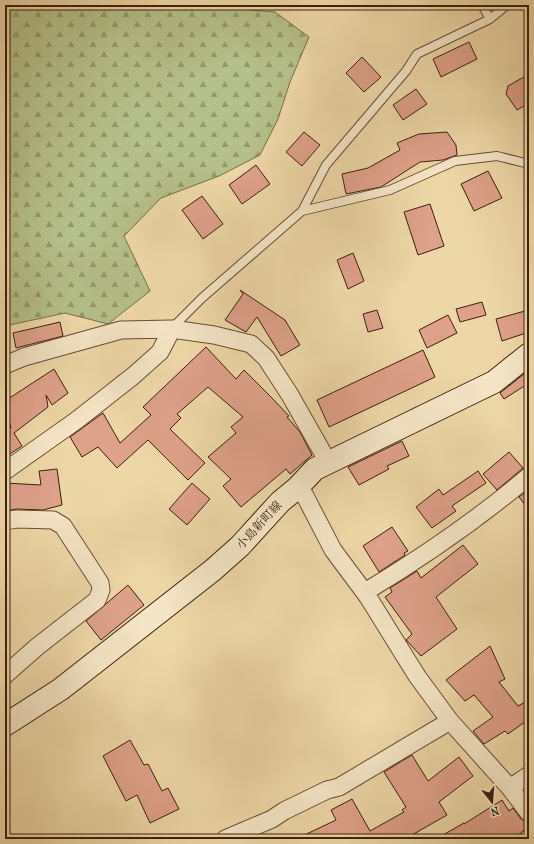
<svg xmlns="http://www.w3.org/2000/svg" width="534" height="844" viewBox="0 0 534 844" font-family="'IM FELL French Canon','Noto Serif JP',serif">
<defs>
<pattern id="forest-firs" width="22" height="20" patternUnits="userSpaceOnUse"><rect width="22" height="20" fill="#b5bf89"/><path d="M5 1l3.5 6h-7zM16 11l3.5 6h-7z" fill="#949b6e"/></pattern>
</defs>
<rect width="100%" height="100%" fill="#eed7a7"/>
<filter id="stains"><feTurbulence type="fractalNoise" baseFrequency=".005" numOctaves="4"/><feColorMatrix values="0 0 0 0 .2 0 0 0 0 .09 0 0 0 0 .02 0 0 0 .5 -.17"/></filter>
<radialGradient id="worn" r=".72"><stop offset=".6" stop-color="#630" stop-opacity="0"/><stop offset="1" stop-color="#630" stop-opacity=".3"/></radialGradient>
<path fill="url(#forest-firs)" stroke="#78704c" d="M 5,5 L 252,5 L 250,10 L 275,12 L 309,37 L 290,82 L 278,119 L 260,155 L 219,176 L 161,198 L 124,236 L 150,291 L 108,324 L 65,313 L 5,326 Z"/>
<path fill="#dea18a" stroke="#3c200e" d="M 469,42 L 477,59 L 441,77 L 433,59 Z
M 362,57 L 381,77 L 364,92 L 346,73 Z
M 529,74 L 529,103 L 517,110 L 506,94 L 508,86 Z
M 416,89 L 427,104 L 403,120 L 393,105 Z
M 304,132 L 320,145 L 302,166 L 286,152 Z
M 447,132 L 456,145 L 457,155 L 443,160 L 420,162 L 381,187 L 346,194 L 342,174 L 368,168 L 400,150 L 397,143 L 419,134 Z
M 256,165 L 270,184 L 242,204 L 229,185 Z
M 488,171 L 502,198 L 474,211 L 461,184 Z
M 202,196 L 223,224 L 203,239 L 182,210 Z
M 430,204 L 444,246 L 418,255 L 404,212 Z
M 353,253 L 364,281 L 348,289 L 337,260 Z
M 240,290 L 285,320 L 300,345 L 281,356 L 257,317 L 246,332 L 225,320 L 243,294 Z
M 482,302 L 486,315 L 460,322 L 456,309 Z
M 377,310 L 383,328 L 368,332 L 363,314 Z
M 525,311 L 529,332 L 502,341 L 496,319 Z
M 448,315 L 457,333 L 427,348 L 419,330 Z
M 60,322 L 63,336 L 16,348 L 13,333 Z
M 206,347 L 236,379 L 244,370 L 273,399 L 289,416 L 287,417 L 300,432 L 312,455 L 290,474 L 286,469 L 241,507 L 223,486 L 231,479 L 208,457 L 236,433 L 231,427 L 243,417 L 208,387 L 177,414 L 181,418 L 170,429 L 205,463 L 188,480 L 148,440 L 117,468 L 98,447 L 82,457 L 70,437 L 103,413 L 120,443 L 151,415 L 143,407 Z
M 423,350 L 435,377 L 329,427 L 317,400 Z
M 54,369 L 68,393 L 52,405 L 46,395 L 48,407 L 14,433 L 22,446 L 5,457 L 5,419 L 11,428 L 5,407 L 5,398 L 11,397 Z
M 529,370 L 529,383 L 504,399 L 500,393 Z
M 402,441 L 409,456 L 387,466 L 389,469 L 359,485 L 348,467 Z
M 509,452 L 523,468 L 497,490 L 483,474 Z
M 57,469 L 62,505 L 43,510 L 17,509 L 5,511 L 5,483 L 41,485 L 39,471 Z
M 478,471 L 486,483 L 452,506 L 456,511 L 432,528 L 416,507 L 439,489 L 443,495 Z
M 192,483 L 210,499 L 187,525 L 169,509 Z
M 529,489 L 529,510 L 519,497 Z
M 392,527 L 408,551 L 404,553 L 405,555 L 379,572 L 363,546 Z
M 463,545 L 478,564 L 436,597 L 457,629 L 421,656 L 408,642 L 406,640 L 412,634 L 385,597 L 392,592 L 390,588 L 417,571 L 421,578 Z
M 128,585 L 144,605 L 101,640 L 86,621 Z
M 490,646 L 505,679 L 499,682 L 518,706 L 529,700 L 529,719 L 508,734 L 505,731 L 484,744 L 473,731 L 493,717 L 474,695 L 465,701 L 446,680 Z
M 130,740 L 144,765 L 148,764 L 162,791 L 168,788 L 179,809 L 150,823 L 137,795 L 126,801 L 103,756 Z
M 412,755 L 428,781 L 459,757 L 473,776 L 439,802 L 447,815 L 405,839 L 296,839 L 336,820 L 331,810 L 352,799 L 370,831 L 404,812 L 402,810 L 406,807 L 384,772 Z
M 502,800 L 509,811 L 513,808 L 521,819 L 529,823 L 529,829 L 523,831 L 514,839 L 436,839 L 464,823 L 464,824 Z"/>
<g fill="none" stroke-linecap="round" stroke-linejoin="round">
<defs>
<path id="service" d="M 482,5 L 490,19
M 302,211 L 390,190 L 455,161 L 497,156 L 529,164
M 172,328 L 202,298 L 302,211 L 326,165 L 406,71 L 417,54 L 490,19 L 507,5"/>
<path id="minor" d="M 5,365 L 24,357 L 121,330 L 172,329 L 214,335 L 251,344 L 266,358 L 290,395 L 328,462
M 5,471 L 77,420 L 133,376 L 160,352 L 172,329
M 297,488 L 304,494 L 333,550 L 368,597 L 417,676 L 450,721 L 510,788 L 529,813
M 5,521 L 17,519 L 53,520 L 63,526 L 100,583 L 101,590 L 97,600 L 38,646 L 5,675
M 365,592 C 423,557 477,520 529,476
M 510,788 L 529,775
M 225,839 L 272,819 L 284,811 L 327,790 L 339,787 L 450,721
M 528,839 L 529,839"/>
<path id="secondary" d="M 5,725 L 61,689 L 213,570 L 240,546 L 280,502 L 297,488 L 315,469 L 494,382 L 529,354"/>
</defs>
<use href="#service" stroke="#684e34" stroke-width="10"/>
<use href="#minor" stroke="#684e34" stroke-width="19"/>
<use href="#secondary" stroke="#3c200e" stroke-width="24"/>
<use href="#service" stroke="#f4e5c6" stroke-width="8"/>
<use href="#minor" stroke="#f4e5c6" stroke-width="17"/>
<use href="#secondary" stroke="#f4e5c6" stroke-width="22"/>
</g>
<g text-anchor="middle" stroke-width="3" stroke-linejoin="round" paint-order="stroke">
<g font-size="12" fill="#3c200e" stroke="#f4e5c6">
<text transform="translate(259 525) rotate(-47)" y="4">小島新町線</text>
</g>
</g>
<rect width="534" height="844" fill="none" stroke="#eed7a7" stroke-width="20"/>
<rect x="6" y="6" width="522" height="832" fill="none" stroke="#3c200e" stroke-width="2"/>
<rect x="10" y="10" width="514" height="824" fill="none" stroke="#3c200e"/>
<g transform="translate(492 802) rotate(163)" stroke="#f4e5c6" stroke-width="3" paint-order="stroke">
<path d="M0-3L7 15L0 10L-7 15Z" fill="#3c200e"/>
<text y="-6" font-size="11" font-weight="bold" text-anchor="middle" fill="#3c200e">N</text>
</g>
<rect width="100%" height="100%" filter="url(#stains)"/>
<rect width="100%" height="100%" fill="url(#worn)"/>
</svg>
